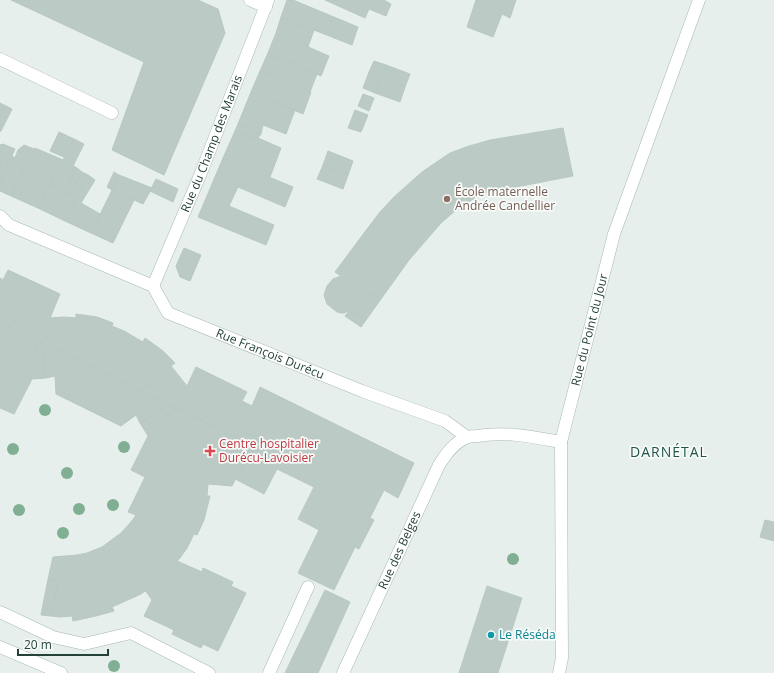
<svg xmlns="http://www.w3.org/2000/svg" width="774" height="673" viewBox="0 0 774 673" font-family="'Open Sans',sans-serif">
<rect width="100%" height="100%" fill="#e6efeb"/>
<path fill="#bbcac4" stroke="#b8c9c2" d="M 11,0 L 198,0 L 218,9 L 225,33 L 164,175 L 112,150 L 144,62 Z
M 287,0 L 293,0 L 358,27 L 352,45 L 281,17 Z
M 325,0 L 384,0 L 391,4 L 386,16 L 369,9 L 365,18 Z
M 476,0 L 516,0 L 510,18 L 502,14 L 493,37 L 467,27 Z
M 281,17 L 314,30 L 308,47 L 276,33 Z
M 276,33 L 329,56 L 321,76 L 268,53 Z
M 268,53 L 300,67 L 293,84 L 260,71 Z
M 374,61 L 386,65 L 381,77 L 369,72 Z
M 386,65 L 410,74 L 405,87 L 381,77 Z
M 300,67 L 317,74 L 310,92 L 293,84 Z
M 260,71 L 311,92 L 303,114 L 251,92 Z
M 369,72 L 381,77 L 375,93 L 363,88 Z
M 381,77 L 405,87 L 400,102 L 375,93 Z
M 251,92 L 295,110 L 286,134 L 263,125 L 261,134 L 238,124 Z
M 363,94 L 374,98 L 369,111 L 358,106 Z
M 0,103 L 12,109 L 1,131 L 0,131 Z
M 355,110 L 368,115 L 361,132 L 348,128 Z
M 238,124 L 256,132 L 254,139 L 235,131 Z
M 563,128 L 573,176 L 485,193 L 480,195 L 465,204 L 455,211 L 441,223 L 409,260 L 381,299 L 372,293 L 357,314 L 350,310 L 344,313 L 341,313 L 337,312 L 327,304 L 324,295 L 327,286 L 333,279 L 341,276 L 335,272 L 364,233 L 380,212 L 394,197 L 422,172 L 450,153 L 466,147 L 490,140 Z
M 235,131 L 254,139 L 256,132 L 261,134 L 258,138 L 281,148 L 270,177 L 223,158 Z
M 59,132 L 74,139 L 64,157 L 50,151 Z
M 74,139 L 84,144 L 73,166 L 63,160 Z
M 3,144 L 15,149 L 0,181 L 0,145 Z
M 24,145 L 34,149 L 11,196 L 0,191 L 0,181 L 12,156 L 15,158 L 18,150 Z
M 35,148 L 63,160 L 38,208 L 11,196 Z
M 328,151 L 353,161 L 348,175 L 323,165 Z
M 223,158 L 293,187 L 285,207 L 238,187 L 229,206 L 274,225 L 266,245 L 198,217 Z
M 63,160 L 77,168 L 67,186 L 73,189 L 69,196 L 50,184 Z
M 323,165 L 348,175 L 343,189 L 317,179 Z
M 77,168 L 82,172 L 73,189 L 67,186 Z
M 82,172 L 88,175 L 65,221 L 38,208 L 50,184 L 69,196 Z
M 114,172 L 119,175 L 112,190 L 107,187 Z
M 88,175 L 95,180 L 81,203 L 100,214 L 91,233 L 65,221 Z
M 119,175 L 152,188 L 143,204 L 112,190 Z
M 156,179 L 178,189 L 173,202 L 150,191 Z
M 112,190 L 134,200 L 113,243 L 91,233 Z
M 184,248 L 201,255 L 190,281 L 180,277 L 176,266 Z
M 8,270 L 60,294 L 50,318 L 63,317 L 76,318 L 76,314 L 97,317 L 113,323 L 112,326 L 124,331 L 143,342 L 145,338 L 163,351 L 175,363 L 171,366 L 187,386 L 196,367 L 247,392 L 242,401 L 252,406 L 260,387 L 414,463 L 398,498 L 384,490 L 370,518 L 374,520 L 359,549 L 355,547 L 334,590 L 298,573 L 319,530 L 298,519 L 314,487 L 277,469 L 264,494 L 235,479 L 252,445 L 256,447 L 260,439 L 100,362 L 96,369 L 43,343 L 47,336 L 0,314 L 0,278 L 3,280 Z
M 372,293 L 381,299 L 361,327 L 345,316 L 350,310 L 357,314 Z
M 0,314 L 47,336 L 43,343 L 0,322 Z
M 0,322 L 34,338 L 37,354 L 43,353 L 46,378 L 32,379 L 14,414 L 0,408 Z
M 34,338 L 43,343 L 178,409 L 165,416 L 162,410 L 140,423 L 136,415 L 121,426 L 56,394 L 55,376 L 46,378 L 43,353 L 37,354 Z
M 100,362 L 260,439 L 256,447 L 96,369 Z
M 178,409 L 252,445 L 232,486 L 208,484 L 207,496 L 210,496 L 204,520 L 197,535 L 194,534 L 187,548 L 180,558 L 163,576 L 148,589 L 141,594 L 112,607 L 114,611 L 96,616 L 73,621 L 72,616 L 60,617 L 51,616 L 58,581 L 48,579 L 53,557 L 77,555 L 87,553 L 102,547 L 121,533 L 131,522 L 136,515 L 128,512 L 145,477 L 131,470 L 148,436 L 140,423 L 162,410 L 165,416 Z
M 765,520 L 774,522 L 774,541 L 760,537 Z
M 177,561 L 202,572 L 203,568 L 233,582 L 231,586 L 246,593 L 218,651 L 203,644 L 201,648 L 172,634 L 174,630 L 144,616 L 152,600 L 145,590 L 163,576 Z
M 48,579 L 58,581 L 51,616 L 41,615 Z
M 487,586 L 522,598 L 498,673 L 459,673 Z
M 325,590 L 350,602 L 318,673 L 285,673 Z"/>
<g fill="none" stroke-linecap="round" stroke-linejoin="round">
<defs>
<g id="minor">
<path d="M 250,0 L 266,7"/>
<path d="M 0,59 L 112,113"/>
<path id="s1" d="M 0,216 L 9,225 L 153,286 L 168,313 L 362,391 L 445,421 L 467,437"/>
<path id="s2" d="M 153,286 L 201,173 L 268,0"/>
<path d="M 0,612 L 53,637 L 84,644 L 131,633 L 209,673"/>
<path d="M 0,647 L 61,673"/>
<path d="M 269,673 L 308,587"/>
<path id="s3" d="M 343,673 L 439,465 C 446,454 455,441 468,437 C 471,436 474,436 477,436 C 505,431 533,437 561,442"/>
<path id="s4" d="M 559,673 L 562,658 L 561,442 L 614,234 L 699,0"/>
</g>
</defs>
<use href="#minor" stroke="#a8b8b2" stroke-width="13"/>
<use href="#minor" stroke="#fff" stroke-width="12"/>
</g>
<g fill="#80af93">
<circle cx="45" cy="410" r="6"/>
<circle cx="124" cy="447" r="6"/>
<circle cx="13" cy="449" r="6"/>
<circle cx="67" cy="473" r="6"/>
<circle cx="113" cy="505" r="6"/>
<circle cx="79" cy="509" r="6"/>
<circle cx="19" cy="510" r="6"/>
<circle cx="63" cy="533" r="6"/>
<circle cx="513" cy="559" r="6"/>
<circle cx="114" cy="666" r="6"/>
</g>
<circle fill="#8d6e63" stroke="#f7fbf9" stroke-width="1.5" cx="447" cy="199" r="4"/>
<path fill="#e0444e" stroke="#f7fbf9" stroke-width="1.5" d="M208 445h4v4h4v4h-4v4h-4v-4h-4v-4h4z"/>
<circle fill="#0f9aa8" stroke="#f7fbf9" stroke-width="1.5" cx="491" cy="635" r="4"/>
<g text-anchor="middle" stroke-width="3.5" stroke-linejoin="round" paint-order="stroke">
<g font-size="12" fill="#24423a" stroke="#f7fbf9">
<text dy="4" stroke="none"><textPath href="#s2" startOffset="154">Rue du Champ des Marais</textPath></text>
<text dy="4" stroke="none"><textPath href="#s4" startOffset="347">Rue du Point du Jour</textPath></text>
<text dy="4" stroke="none"><textPath href="#s1" startOffset="310">Rue François Durécu</textPath></text>
<text dy="4" stroke="none"><textPath href="#s3" startOffset="135">Rue des Belges</textPath></text>
</g>
<g font-size="12" fill="#785e54" stroke="#f7fbf9" text-anchor="start">
<text x="455" y="196">École maternelle<tspan x="455" dy="14">Andrée Candellier</tspan></text>
</g>
<g font-size="12" fill="#be3a42" stroke="#f7fbf9" text-anchor="start">
<text x="219" y="448">Centre hospitalier<tspan x="219" dy="14">Durécu-Lavoisier</tspan></text>
</g>
<g font-size="12" fill="#0d838f" stroke="#f7fbf9" text-anchor="start">
<text x="499" y="639">Le Réséda</text>
</g>
<g font-size="14" letter-spacing="1" fill="#1f5548" stroke="#f7fbf9">
<text x="669" y="457">DARNÉTAL</text>
</g>
</g>
<path d="M18 649v6h90v-6" fill="none" stroke="#24423a" stroke-width="2"/>
<text x="24" y="649" font-size="12" fill="#24423a" stroke="#f7fbf9" stroke-width="3" paint-order="stroke">20 m</text>
</svg>
